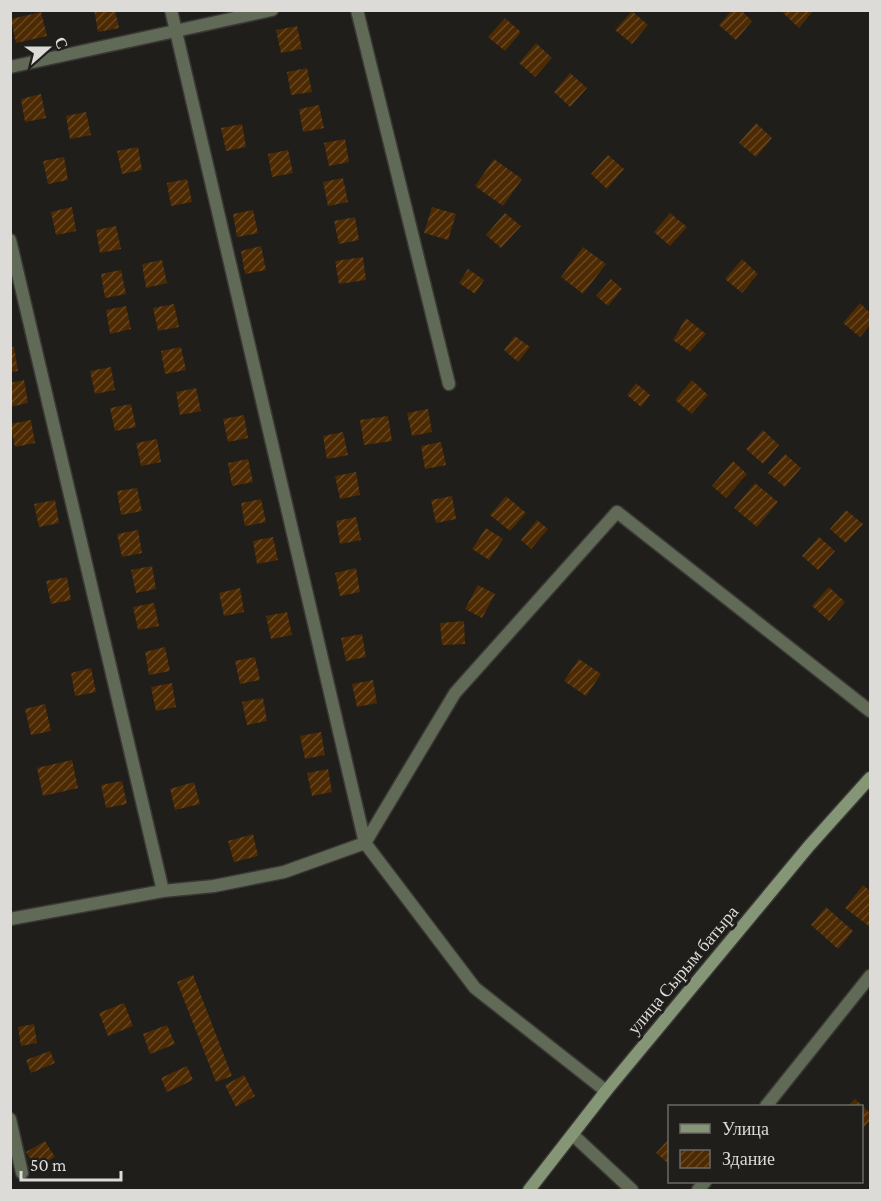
<svg xmlns="http://www.w3.org/2000/svg" width="881" height="1201" viewBox="0 0 881 1201" font-family="'Crimson Pro',serif">
<defs>
<pattern id="building-hatch" width="6" height="6" patternUnits="userSpaceOnUse" patternTransform="scale(1.5)"><rect width="6" height="6" fill="#4d2a02"/><path d="M-1 1l2-2M0 6l6-6M5 7l2-2" fill="none" stroke="#664826"/></pattern>
</defs>
<rect width="100%" height="100%" fill="#1f1e1a"/>
<path fill="url(#building-hatch)" d="M 94,10 L 115,10 L 119,28 L 98,32 Z
M 732,10 L 741,10 L 752,21 L 736,40 L 719,25 Z
M 785,10 L 814,10 L 799,28 L 783,13 Z
M 632,11 L 648,25 L 632,44 L 615,30 Z
M 41,12 L 47,36 L 16,43 L 11,19 Z
M 505,18 L 521,32 L 505,51 L 488,37 Z
M 297,26 L 302,49 L 281,53 L 276,30 Z
M 536,43 L 552,58 L 535,77 L 519,63 Z
M 307,68 L 312,92 L 291,95 L 287,72 Z
M 570,73 L 587,88 L 570,107 L 554,92 Z
M 41,94 L 46,118 L 25,122 L 21,99 Z
M 319,105 L 324,128 L 303,132 L 299,109 Z
M 86,112 L 91,135 L 70,139 L 66,116 Z
M 756,123 L 772,138 L 756,157 L 739,143 Z
M 242,124 L 246,147 L 226,151 L 221,128 Z
M 345,139 L 349,162 L 329,166 L 324,143 Z
M 138,147 L 142,170 L 122,174 L 117,151 Z
M 288,150 L 293,173 L 272,177 L 268,154 Z
M 608,155 L 624,169 L 607,189 L 591,174 Z
M 64,157 L 68,180 L 48,184 L 43,161 Z
M 494,159 L 522,179 L 503,206 L 475,186 Z
M 343,178 L 348,202 L 328,206 L 323,182 Z
M 187,179 L 192,202 L 171,206 L 167,183 Z
M 72,207 L 76,231 L 56,235 L 51,212 Z
M 432,207 L 456,214 L 448,240 L 424,233 Z
M 253,210 L 258,233 L 237,237 L 233,214 Z
M 505,213 L 521,226 L 501,248 L 486,235 Z
M 670,213 L 687,227 L 670,246 L 654,232 Z
M 355,217 L 359,240 L 339,244 L 334,221 Z
M 116,226 L 121,249 L 100,253 L 96,230 Z
M 261,246 L 266,270 L 245,274 L 241,251 Z
M 583,247 L 606,264 L 583,294 L 561,277 Z
M 363,257 L 366,280 L 339,284 L 335,261 Z
M 742,259 L 758,274 L 742,293 L 725,279 Z
M 162,260 L 167,283 L 146,288 L 142,264 Z
M 468,269 L 484,280 L 475,294 L 459,283 Z
M 121,270 L 126,294 L 105,298 L 101,274 Z
M 611,279 L 622,289 L 608,306 L 596,296 Z
M 860,303 L 870,313 L 870,325 L 860,337 L 843,323 Z
M 174,304 L 179,327 L 158,331 L 153,308 Z
M 126,306 L 131,329 L 110,334 L 106,310 Z
M 686,318 L 706,334 L 690,352 L 673,340 Z
M 515,336 L 530,347 L 518,362 L 504,350 Z
M 14,347 L 18,371 L 10,372 L 10,348 Z
M 181,347 L 186,370 L 165,374 L 161,351 Z
M 111,367 L 115,390 L 95,394 L 90,371 Z
M 24,380 L 28,403 L 10,407 L 10,383 Z
M 692,380 L 708,395 L 692,414 L 675,400 Z
M 636,383 L 650,395 L 641,407 L 627,395 Z
M 196,388 L 201,411 L 180,415 L 176,392 Z
M 131,404 L 136,427 L 115,431 L 110,408 Z
M 428,409 L 432,432 L 412,436 L 407,413 Z
M 244,415 L 248,438 L 228,442 L 223,419 Z
M 388,416 L 392,441 L 364,445 L 360,420 Z
M 31,420 L 35,443 L 15,447 L 10,424 Z
M 763,430 L 779,445 L 763,464 L 746,449 Z
M 343,432 L 348,455 L 327,459 L 323,436 Z
M 157,439 L 161,462 L 141,466 L 136,443 Z
M 441,442 L 446,465 L 425,469 L 421,446 Z
M 785,454 L 801,468 L 785,487 L 768,473 Z
M 248,459 L 253,482 L 232,486 L 228,463 Z
M 733,461 L 747,474 L 726,498 L 712,486 Z
M 356,472 L 360,495 L 340,499 L 335,476 Z
M 755,483 L 778,502 L 757,527 L 734,508 Z
M 137,488 L 142,511 L 121,515 L 117,491 Z
M 452,496 L 456,519 L 436,523 L 431,500 Z
M 506,496 L 526,513 L 510,531 L 490,515 Z
M 261,499 L 266,522 L 245,526 L 241,503 Z
M 55,500 L 59,523 L 39,527 L 34,504 Z
M 846,510 L 863,524 L 846,543 L 830,529 Z
M 356,517 L 361,540 L 340,544 L 336,521 Z
M 537,520 L 548,529 L 531,549 L 521,540 Z
M 486,528 L 503,539 L 489,560 L 472,549 Z
M 138,530 L 142,553 L 122,557 L 117,534 Z
M 273,537 L 278,560 L 257,564 L 253,541 Z
M 819,537 L 835,551 L 818,570 L 802,556 Z
M 152,566 L 156,589 L 136,593 L 131,570 Z
M 356,568 L 360,592 L 340,596 L 335,573 Z
M 67,577 L 71,600 L 51,604 L 46,581 Z
M 478,585 L 495,594 L 482,618 L 465,609 Z
M 829,587 L 845,602 L 829,621 L 812,606 Z
M 240,588 L 244,612 L 224,616 L 219,593 Z
M 154,603 L 159,626 L 138,630 L 133,607 Z
M 287,612 L 292,635 L 271,639 L 266,616 Z
M 464,621 L 465,644 L 442,645 L 440,623 Z
M 362,634 L 366,657 L 346,661 L 341,638 Z
M 165,647 L 170,671 L 149,675 L 145,652 Z
M 255,657 L 260,680 L 240,684 L 235,661 Z
M 579,659 L 601,674 L 586,696 L 564,681 Z
M 91,668 L 96,692 L 75,696 L 71,673 Z
M 373,680 L 377,703 L 357,707 L 352,684 Z
M 172,683 L 176,707 L 156,711 L 151,687 Z
M 263,698 L 267,721 L 247,725 L 242,702 Z
M 45,704 L 51,731 L 31,735 L 25,709 Z
M 321,732 L 325,755 L 305,759 L 300,736 Z
M 72,760 L 78,788 L 43,796 L 37,768 Z
M 328,769 L 332,792 L 312,796 L 307,773 Z
M 122,781 L 127,804 L 106,808 L 101,785 Z
M 194,782 L 200,804 L 175,810 L 170,789 Z
M 253,834 L 258,856 L 234,862 L 228,841 Z
M 863,885 L 870,891 L 870,927 L 845,908 Z
M 826,907 L 853,931 L 838,949 L 811,925 Z
M 193,975 L 232,1076 L 216,1082 L 177,982 Z
M 124,1003 L 133,1026 L 108,1036 L 99,1013 Z
M 34,1024 L 37,1043 L 21,1046 L 18,1027 Z
M 167,1025 L 175,1044 L 150,1054 L 143,1034 Z
M 50,1051 L 55,1063 L 31,1073 L 26,1060 Z
M 187,1066 L 193,1080 L 167,1092 L 161,1078 Z
M 244,1075 L 255,1096 L 236,1107 L 225,1085 Z
M 855,1099 L 870,1113 L 870,1120 L 862,1130 L 862,1106 L 848,1106 Z
M 670,1138 L 670,1165 L 656,1153 Z
M 45,1141 L 55,1157 L 36,1168 L 26,1152 Z"/>
<g fill="none" stroke-linecap="round" stroke-linejoin="round">
<defs>
<path id="street" d="M 171,10 L 365,843 L 475,988 L 606,1091
M 357,10 L 449,384
M 10,67 L 272,10
M 10,240 L 163,891
M 10,919 L 163,891 L 214,886 L 284,872 L 365,843 L 455,693 L 617,512 L 870,711
M 766,1106 L 870,976
M 10,1119 L 22,1173
M 573,1135 L 632,1190
M 698,1190 L 705,1182"/>
<path id="secondary" d="M 529,1190 L 606,1091 L 809,846 L 870,778"/>
</defs>
<use href="#street" stroke="#393835" stroke-width="15"/>
<use href="#secondary" stroke="#393835" stroke-width="15"/>
<use href="#street" stroke="#606a56" stroke-width="12"/>
<use href="#secondary" stroke="#859676" stroke-width="12"/>
</g>
<g text-anchor="middle" stroke-width="6" stroke-linejoin="round" paint-order="stroke">
<g font-size="18" fill="#dcdbd8" stroke="#1f1e1a">
<text transform="translate(683 970) rotate(-50)" y="6">улица Сырым батыра</text>
</g>
</g>
<rect width="881" height="1201" fill="none" stroke="#dcdbd8" stroke-width="24"/>
<rect x="668" y="1105" width="195" height="78" fill="#1f1e1a" stroke="#6b6a66" stroke-width="1.5"/>
<rect x="680" y="1124" width="30" height="9" fill="#859676" stroke="#6b6a66" stroke-width="1.5"/>
<text x="722" y="1135" font-size="18" fill="#dcdbd8">Улица</text>
<rect x="680" y="1150" width="30" height="18" fill="url(#building-hatch)" stroke="#6b6a66" stroke-width="1.5"/>
<text x="722" y="1165" font-size="18" fill="#dcdbd8">Здание</text>
<g transform="translate(48 48) rotate(69)" stroke="#1f1e1a" stroke-width="4.5" paint-order="stroke">
<path d="M0-4.5L10 22L0 15L-10 22Z" fill="#dcdbd8"/>
<text y="-9" font-size="16" font-weight="bold" text-anchor="middle" fill="#dcdbd8">С</text>
</g>
<path d="M21 1171v9h100v-9" fill="none" stroke="#dcdbd8" stroke-width="3"/>
<text x="30" y="1171" font-size="18" fill="#dcdbd8" stroke="#1f1e1a" stroke-width="4.5" paint-order="stroke">50 m</text>
</svg>
